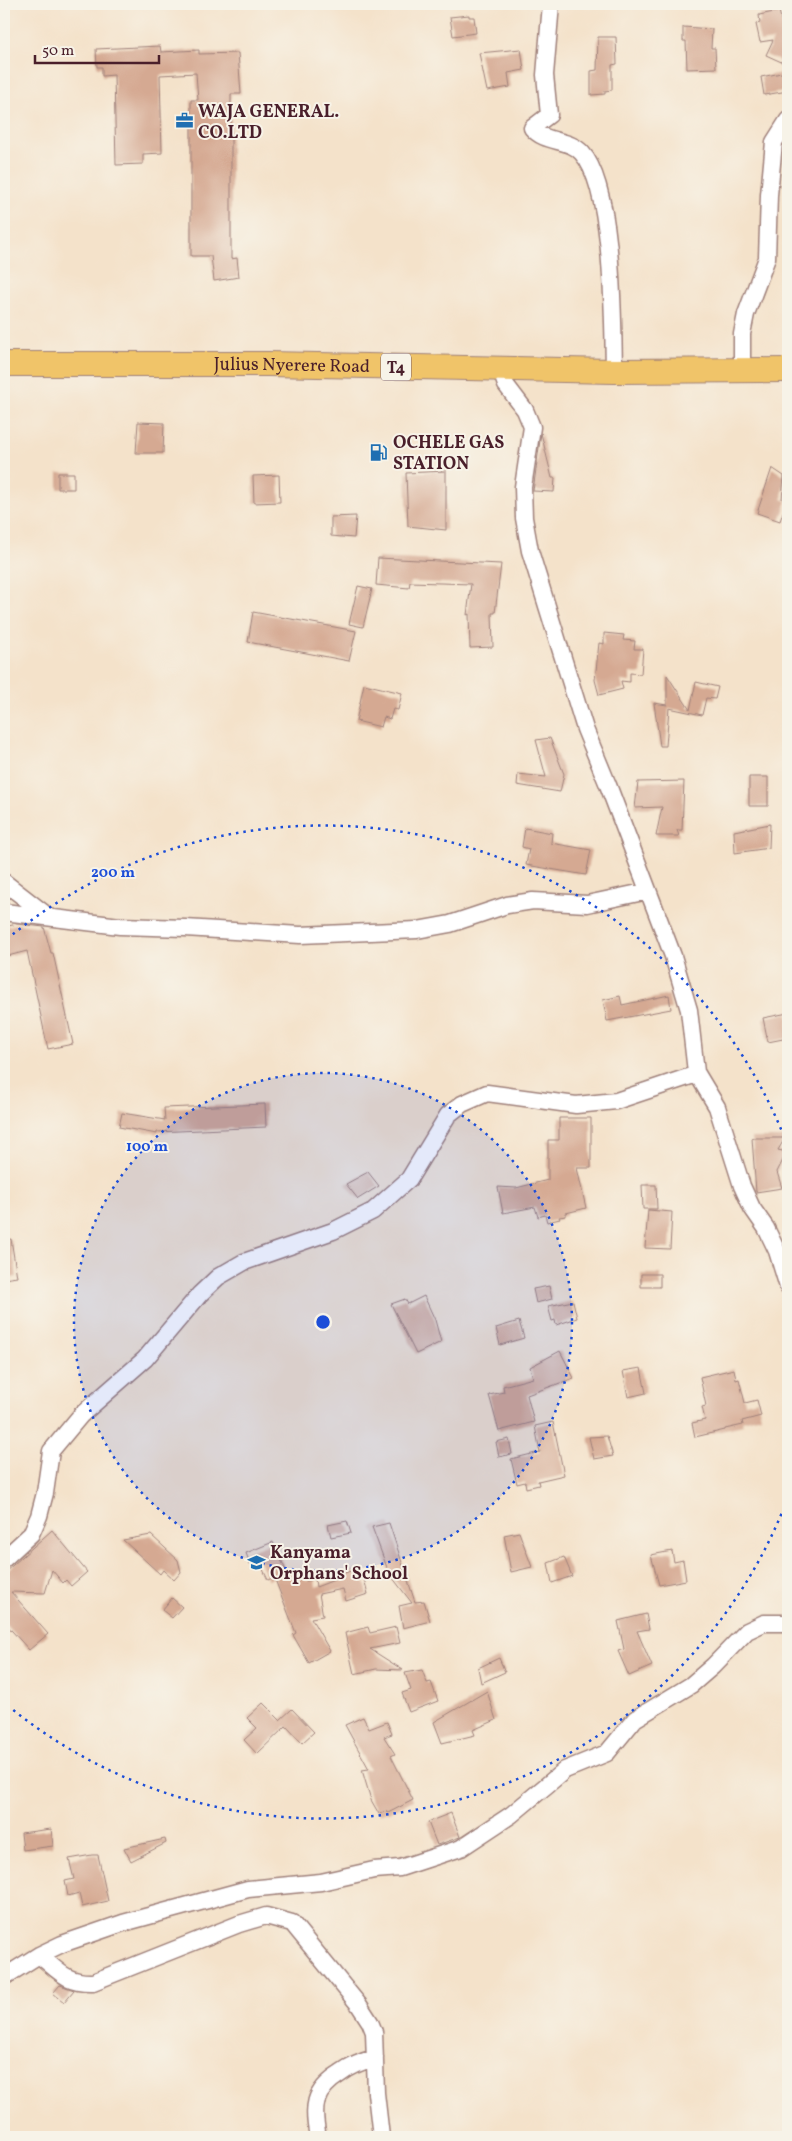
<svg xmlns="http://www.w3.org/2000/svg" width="792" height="2141" viewBox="0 0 792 2141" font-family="Vollkorn,serif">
<rect width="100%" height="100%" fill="#f7f3e8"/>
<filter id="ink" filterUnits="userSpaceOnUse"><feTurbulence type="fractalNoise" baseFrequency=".02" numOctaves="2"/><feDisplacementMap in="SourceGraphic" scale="10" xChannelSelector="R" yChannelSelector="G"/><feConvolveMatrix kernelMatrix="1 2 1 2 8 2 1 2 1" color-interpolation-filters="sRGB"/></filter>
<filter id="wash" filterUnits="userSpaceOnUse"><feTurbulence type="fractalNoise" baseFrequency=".0096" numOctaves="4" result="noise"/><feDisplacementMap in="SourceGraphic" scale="20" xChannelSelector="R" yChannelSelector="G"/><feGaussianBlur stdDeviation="1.12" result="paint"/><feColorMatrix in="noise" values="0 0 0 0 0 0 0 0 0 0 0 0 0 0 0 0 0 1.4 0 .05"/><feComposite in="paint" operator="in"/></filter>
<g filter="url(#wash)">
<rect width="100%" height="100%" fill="#f4e2ca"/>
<g id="blocks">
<path fill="#d5a992" d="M 779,11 L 788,47 L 788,65 L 766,55 L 773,40 L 760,42 L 756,24 L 760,23 L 759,15 Z
M 469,15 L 469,17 L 474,17 L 476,33 L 453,36 L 450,17 Z
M 683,27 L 712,29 L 711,48 L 715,48 L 716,68 L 687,69 L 686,41 L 683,41 Z
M 598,37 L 616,37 L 617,64 L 612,65 L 612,90 L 605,91 L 605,94 L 591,95 L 591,71 L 597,70 Z
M 160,46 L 161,52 L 199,50 L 199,54 L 238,53 L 241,94 L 231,94 L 231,259 L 237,258 L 239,277 L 214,281 L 211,256 L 191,256 L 191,100 L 198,100 L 196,73 L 160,75 L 162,153 L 143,154 L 143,164 L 116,165 L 114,75 L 102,76 L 102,67 L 97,67 L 96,49 Z
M 521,49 L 524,70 L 508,73 L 510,87 L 487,91 L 479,53 Z
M 786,72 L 788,91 L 764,95 L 761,77 Z
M 138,422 L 164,423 L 163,453 L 136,453 Z
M 541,433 L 552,478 L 555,478 L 554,492 L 533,491 Z
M 772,468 L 784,476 L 782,499 L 787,501 L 780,521 L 757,513 Z
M 446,471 L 446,530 L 408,526 L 406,473 Z
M 58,473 L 74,473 L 74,489 L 58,489 Z
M 279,475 L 280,502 L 254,503 L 253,476 Z
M 356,516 L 354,538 L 331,536 L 331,517 Z
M 378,558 L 501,564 L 495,613 L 492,613 L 493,647 L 470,648 L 469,614 L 467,615 L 471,584 L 410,582 L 409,588 L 376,585 Z
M 358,586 L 372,589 L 363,627 L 349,624 Z
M 253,612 L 356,631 L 349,661 L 248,642 Z
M 604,633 L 624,635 L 623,640 L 635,641 L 634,649 L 643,649 L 641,674 L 630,673 L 630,682 L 621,681 L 623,689 L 599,695 L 595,680 L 599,643 L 604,644 Z
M 667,675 L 690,710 L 696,682 L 718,687 L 715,699 L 706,698 L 702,715 L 669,708 L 666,746 L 660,746 L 654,703 L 667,705 Z
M 364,684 L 402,693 L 398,710 L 393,709 L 390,719 L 384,717 L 381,727 L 356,721 Z
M 550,738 L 564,774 L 560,792 L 517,785 L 518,774 L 546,777 L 536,740 Z
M 749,777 L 768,777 L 768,806 L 749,806 Z
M 684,781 L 682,830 L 677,830 L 679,836 L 656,836 L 662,807 L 635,808 L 638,782 Z
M 770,824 L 769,848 L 735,853 L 734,831 Z
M 525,828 L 552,833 L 551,843 L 591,850 L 586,875 L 526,865 L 529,849 L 522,847 Z
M 17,924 L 44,927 L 51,953 L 53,953 L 73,1044 L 48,1049 L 27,951 L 4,957 L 4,927 Z
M 669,995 L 671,1009 L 607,1021 L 603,1000 L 620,996 L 622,1005 Z
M 788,1013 L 788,1038 L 768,1042 L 763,1018 Z
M 265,1104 L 266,1127 L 157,1132 L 157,1134 L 119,1127 L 122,1113 L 165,1120 L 164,1108 Z
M 559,1118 L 591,1118 L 591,1168 L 577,1168 L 586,1208 L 566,1213 L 566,1216 L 559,1217 L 560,1219 L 547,1222 L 545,1215 L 538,1217 L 535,1207 L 503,1213 L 498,1187 L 516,1188 L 548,1180 L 548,1140 L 559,1140 Z
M 752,1138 L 785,1138 L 778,1150 L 787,1152 L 777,1172 L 782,1188 L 756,1192 Z
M 368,1172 L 379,1186 L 358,1199 L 346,1184 Z
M 642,1185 L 656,1185 L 657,1209 L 643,1209 Z
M 648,1210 L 672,1212 L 670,1249 L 645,1248 Z
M 11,1239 L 17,1277 L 4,1279 L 4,1240 Z
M 641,1274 L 660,1274 L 660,1287 L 641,1287 Z
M 549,1286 L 552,1299 L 536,1303 L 533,1289 Z
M 424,1296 L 435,1320 L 441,1342 L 416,1354 L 391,1304 L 405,1299 L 408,1304 Z
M 573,1301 L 577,1318 L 556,1325 L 555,1320 L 552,1321 L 548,1306 Z
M 519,1321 L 524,1338 L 500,1345 L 496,1328 Z
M 560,1351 L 574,1378 L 527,1395 L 534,1422 L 499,1431 L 489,1395 L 504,1392 L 503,1386 L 533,1378 L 530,1367 Z
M 641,1368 L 646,1393 L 628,1397 L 623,1371 Z
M 734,1369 L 736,1380 L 739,1379 L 745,1403 L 757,1400 L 761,1416 L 742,1421 L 743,1425 L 725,1429 L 725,1430 L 695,1437 L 692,1423 L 705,1420 L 702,1407 L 706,1406 L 700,1377 Z
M 553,1422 L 564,1475 L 538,1481 L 539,1485 L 526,1488 L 525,1482 L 517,1484 L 511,1459 L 540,1452 L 535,1426 Z
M 607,1436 L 613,1456 L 594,1459 L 589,1437 Z
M 509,1439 L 512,1454 L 499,1457 L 496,1442 Z
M 347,1521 L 351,1533 L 331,1537 L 328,1525 Z
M 389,1523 L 415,1602 L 424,1601 L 430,1621 L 403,1628 L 399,1606 L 412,1603 L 389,1573 L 372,1527 Z
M 52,1530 L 87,1572 L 71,1586 L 66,1580 L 63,1583 L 52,1570 L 45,1593 L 11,1592 L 48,1634 L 29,1650 L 4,1622 L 4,1573 Z
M 519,1532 L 532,1567 L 511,1572 L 504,1535 Z
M 151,1535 L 178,1560 L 181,1572 L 174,1580 L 163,1570 L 160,1574 L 123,1540 Z
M 273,1542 L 288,1575 L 303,1571 L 306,1581 L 315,1579 L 316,1587 L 342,1577 L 341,1574 L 354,1570 L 356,1577 L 363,1575 L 368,1594 L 346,1601 L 343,1589 L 319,1594 L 323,1616 L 311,1618 L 330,1651 L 309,1663 L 293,1635 L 296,1633 L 274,1577 L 268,1580 L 259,1561 L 250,1564 L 246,1553 Z
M 672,1551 L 674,1562 L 683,1560 L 686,1580 L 659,1585 L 651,1555 Z
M 564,1557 L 572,1576 L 552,1583 L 548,1563 Z
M 172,1598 L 182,1607 L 172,1618 L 162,1610 Z
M 646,1614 L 649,1629 L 637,1631 L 652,1666 L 629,1676 L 618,1651 L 624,1649 L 618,1621 Z
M 368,1627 L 370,1633 L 396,1627 L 400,1643 L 370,1649 L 403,1670 L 376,1669 L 354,1674 L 345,1633 Z
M 499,1658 L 505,1672 L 481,1683 L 478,1668 Z
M 422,1670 L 427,1683 L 431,1682 L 438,1701 L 409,1712 L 402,1693 L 411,1690 L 405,1673 Z
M 487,1691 L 496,1720 L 473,1730 L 475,1735 L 442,1743 L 434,1722 Z
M 263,1703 L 280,1720 L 292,1709 L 314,1732 L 302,1743 L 286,1726 L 257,1754 L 244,1740 L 257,1728 L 247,1718 Z
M 363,1717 L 369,1729 L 387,1722 L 392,1734 L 384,1737 L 395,1754 L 391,1756 L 413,1800 L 388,1813 L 387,1811 L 379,1814 L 371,1800 L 362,1770 L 369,1769 L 345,1725 Z
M 451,1813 L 460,1837 L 437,1845 L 428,1822 Z
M 51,1829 L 53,1846 L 23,1850 L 21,1833 Z
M 165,1839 L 166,1843 L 131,1861 L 124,1848 Z
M 92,1855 L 98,1855 L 108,1901 L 82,1907 L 79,1893 L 68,1896 L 65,1881 L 74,1879 L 69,1859 Z
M 60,1985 L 74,1990 L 64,2002 L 53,1993 Z"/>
</g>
</g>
<g filter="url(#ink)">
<use href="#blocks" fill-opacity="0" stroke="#9f807a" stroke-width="1"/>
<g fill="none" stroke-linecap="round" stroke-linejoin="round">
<defs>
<path id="minor" d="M 551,4 L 545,75 L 549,115 L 532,128 C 545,144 569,138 582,153 C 614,188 613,323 614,371
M 500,368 L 506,385 L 525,410 L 532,427 L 523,487 L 524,518 L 530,551 L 585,729 L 608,785 L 673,956 L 689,1010 L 696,1072 L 717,1107 L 742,1186 L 752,1208 L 766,1228 L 777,1251 L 788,1287
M 742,369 L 742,334 L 746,314 L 767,258 L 769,195 L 774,142 L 788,120
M 4,882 L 49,917
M 4,912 L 120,926 L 185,928 L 300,935 L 417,930 L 450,924 L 507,905 L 533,901 L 587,904 L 648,891
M 4,1559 L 31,1534 L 39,1516 L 45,1493 L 51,1451 L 81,1415 L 145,1359 L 200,1294 L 218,1277 L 244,1262 L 333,1231 L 373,1211 L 409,1179 L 448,1115 L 462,1104 L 487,1093 L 576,1105 L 616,1101 L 697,1074
M 39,1955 C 59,1971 66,1983 93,1982 L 239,1924 L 266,1916 L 292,1923 L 359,2005 L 370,2022 L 374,2032 L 376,2093 L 381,2137
M 4,1977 L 39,1955 L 62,1944 L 123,1923 L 248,1889 L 321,1882 L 374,1870 L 400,1868 L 461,1848 L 511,1815 L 565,1770 L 607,1753 L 635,1719 L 691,1685 L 713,1666 L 747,1631 L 764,1623 L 788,1623
M 318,2137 C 312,2107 313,2091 340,2074 C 351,2066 362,2061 375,2058"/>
<g id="highway">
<path id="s1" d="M 4,364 L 268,364 L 614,371 L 788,370"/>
</g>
</defs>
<use href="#minor" stroke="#9f807a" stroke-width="19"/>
<use href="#highway" stroke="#9f807a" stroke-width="26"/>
<use href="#minor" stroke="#fff" stroke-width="16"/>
<use href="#highway" stroke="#f0c469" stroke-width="24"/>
</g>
</g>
<circle cx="323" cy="1322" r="249" fill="#1d4ed8" fill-opacity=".12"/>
<g fill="none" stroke="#1d4ed8" stroke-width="2.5" stroke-dasharray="2.5 5">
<circle cx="323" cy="1322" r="249"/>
<path d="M787 1500A497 497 0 0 1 7 1705M7 939A497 497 0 0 1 787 1144"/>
</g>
<defs>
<symbol id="office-bare" viewBox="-9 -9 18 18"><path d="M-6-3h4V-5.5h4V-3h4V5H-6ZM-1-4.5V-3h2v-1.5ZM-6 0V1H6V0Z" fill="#1f6fb2" stroke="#f7f3e8" stroke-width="2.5" paint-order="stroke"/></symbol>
<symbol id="fuel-bare" viewBox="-9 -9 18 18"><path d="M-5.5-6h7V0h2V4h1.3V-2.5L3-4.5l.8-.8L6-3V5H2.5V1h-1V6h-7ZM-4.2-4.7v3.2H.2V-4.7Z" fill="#1f6fb2" stroke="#f7f3e8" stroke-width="2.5" paint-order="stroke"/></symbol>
<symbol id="school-bare" viewBox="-9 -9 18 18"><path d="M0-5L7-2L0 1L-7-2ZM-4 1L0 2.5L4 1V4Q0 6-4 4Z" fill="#1f6fb2" stroke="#f7f3e8" stroke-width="2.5" paint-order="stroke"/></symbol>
</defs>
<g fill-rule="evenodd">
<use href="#office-bare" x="172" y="108" width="25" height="25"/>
<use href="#fuel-bare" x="366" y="440" width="25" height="25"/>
<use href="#school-bare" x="244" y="1550" width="25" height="25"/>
</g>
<g text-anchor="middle" stroke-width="4" stroke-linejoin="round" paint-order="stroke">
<rect fill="#f7f3e8" stroke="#7e5f64" stroke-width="1" x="381" y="353.5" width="30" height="27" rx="4"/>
<g font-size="16" font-weight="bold" fill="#4a1f2b">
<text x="396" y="373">T4</text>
</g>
<g font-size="18" font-weight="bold" fill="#4a1f2b" stroke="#f7f3e8" text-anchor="start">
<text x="198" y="117">WAJA GENERAL.<tspan x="198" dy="21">CO.LTD</tspan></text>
<text x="393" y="448">OCHELE GAS<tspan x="393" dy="21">STATION</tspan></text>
<text x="270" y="1558">Kanyama<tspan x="270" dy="21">Orphans' School</tspan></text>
</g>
<g font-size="18" fill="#4a1f2b" stroke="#f7f3e8">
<text dy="6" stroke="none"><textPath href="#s1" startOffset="288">Julius Nyerere Road</textPath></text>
</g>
</g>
<circle cx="323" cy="1322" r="8" fill="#1d4ed8" stroke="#f7f3e8" stroke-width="2.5"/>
<g font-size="15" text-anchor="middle" font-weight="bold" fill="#1d4ed8" stroke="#f7f3e8" stroke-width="4" stroke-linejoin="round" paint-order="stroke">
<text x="113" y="877">200 m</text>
<text x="147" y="1151">100 m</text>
</g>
<rect width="792" height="2141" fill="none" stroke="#f7f3e8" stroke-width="20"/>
<path d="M35 55v8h124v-8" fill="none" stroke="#4a1f2b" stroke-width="2.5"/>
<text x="42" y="55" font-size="15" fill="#4a1f2b" stroke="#f7f3e8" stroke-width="4" paint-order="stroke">50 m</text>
</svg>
